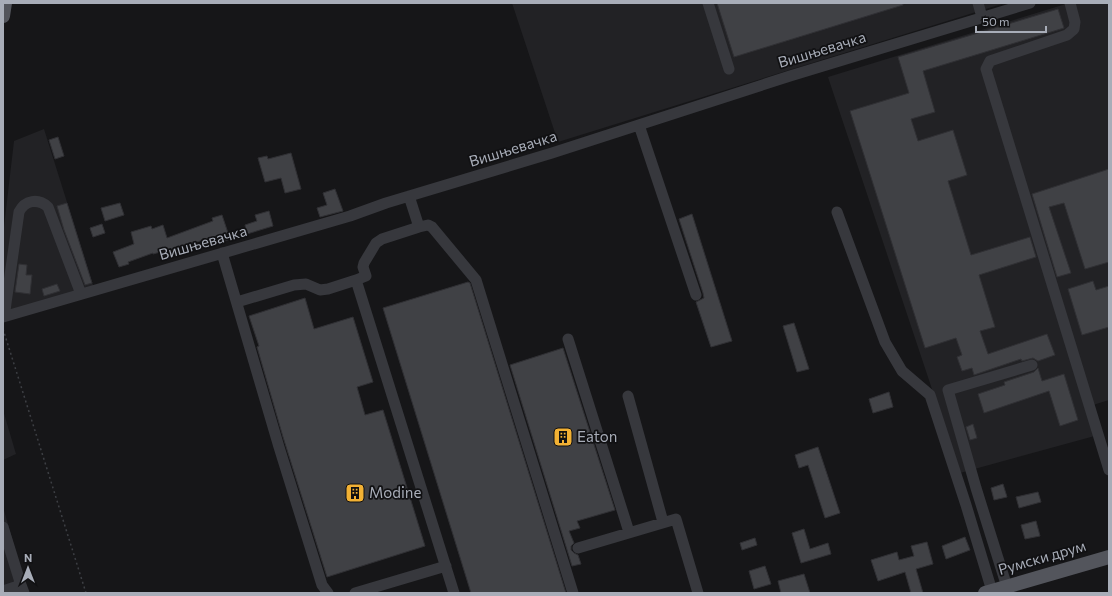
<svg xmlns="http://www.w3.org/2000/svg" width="1112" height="596" viewBox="0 0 1112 596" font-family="Commissioner,sans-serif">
<rect width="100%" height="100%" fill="#161618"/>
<path fill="#222225" d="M 512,3 L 1005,3 L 558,142 Z
M 1069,3 L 1109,3 L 1109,400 L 1093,405 L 1102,434 L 960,473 L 828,77 Z
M 44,129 L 94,288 L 3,315 L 3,235 L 14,141 Z
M 3,410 L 16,454 L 3,460 Z
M 3,507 L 18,559 L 28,593 L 3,593 Z"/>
<path fill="#404145" stroke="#303034" d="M 717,3 L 903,3 L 903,5 L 734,57 Z
M 1058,9 L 1064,28 L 923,71 L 935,112 L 911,119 L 918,141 L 953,130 L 967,175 L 948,181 L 971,255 L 1030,237 L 1036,257 L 979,275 L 995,327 L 980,331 L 988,354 L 1047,334 L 1055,355 L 1038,361 L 1033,358 L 1022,361 L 1021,359 L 974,375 L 972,368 L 962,371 L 957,357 L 962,355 L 956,338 L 925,348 L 850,111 L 909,93 L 898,57 Z
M 58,137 L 64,156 L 55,159 L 49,140 Z
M 291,153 L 301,189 L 285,193 L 281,178 L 265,182 L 258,158 L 267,156 L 268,159 Z
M 1109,169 L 1109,262 L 1085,269 L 1064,203 L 1049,207 L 1071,273 L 1057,277 L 1032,194 Z
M 335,189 L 343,211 L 320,217 L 317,208 L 327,205 L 323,193 Z
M 67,203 L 92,283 L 85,285 L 64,230 L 57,206 Z
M 120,203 L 124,215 L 105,221 L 101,208 Z
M 269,211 L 273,226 L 247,234 L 245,225 L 257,221 L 255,215 Z
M 692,214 L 732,341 L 711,347 L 696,302 L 704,298 L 703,293 L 679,219 Z
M 222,215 L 230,239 L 221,243 L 219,238 L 204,243 L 203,240 L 172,250 L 173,253 L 165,255 L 164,251 L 153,254 L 153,253 L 128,262 L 129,264 L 119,267 L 113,252 L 134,244 L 131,232 L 151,226 L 152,229 L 163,225 L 167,238 L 213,221 L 212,218 Z
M 102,224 L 105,233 L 93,237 L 90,228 Z
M 19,264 L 27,265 L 26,275 L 32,275 L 30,294 L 15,292 Z
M 1093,281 L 1096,290 L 1109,286 L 1109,327 L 1082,335 L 1068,289 Z
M 468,282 L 470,283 L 566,593 L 471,593 L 383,308 Z
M 57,284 L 60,291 L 44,296 L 42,289 Z
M 305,298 L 314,329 L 353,317 L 373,382 L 357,387 L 365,415 L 383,410 L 425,546 L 327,577 L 283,437 L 257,347 L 259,346 L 249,316 Z
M 794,323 L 809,369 L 797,372 L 783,326 Z
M 563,348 L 615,510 L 577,521 L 580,528 L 569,531 L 574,543 L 571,546 L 571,550 L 574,553 L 578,555 L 581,564 L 572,566 L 510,365 Z
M 1038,368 L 1042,381 L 1064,374 L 1078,420 L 1060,426 L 1049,391 L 984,413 L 978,394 L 1005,385 L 1004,382 L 1034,372 Z
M 889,392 L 893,407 L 873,413 L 869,399 Z
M 973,424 L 977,438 L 970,440 L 966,427 Z
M 818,447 L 840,513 L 825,518 L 808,465 L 799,468 L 795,455 Z
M 1003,484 L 1007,497 L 994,500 L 991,488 Z
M 1038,492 L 1041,502 L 1019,508 L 1016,497 Z
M 1036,521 L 1040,536 L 1025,539 L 1021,525 Z
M 804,529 L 810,549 L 828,543 L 831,554 L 801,563 L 792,533 Z
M 965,537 L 970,550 L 946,559 L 942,546 Z
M 755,538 L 757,545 L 742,550 L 740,543 Z
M 927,542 L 933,564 L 916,569 L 923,593 L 911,593 L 905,572 L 878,581 L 871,560 L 897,552 L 899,560 L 914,556 L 911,546 Z
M 765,566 L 771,584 L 754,589 L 749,571 Z
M 804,574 L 810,593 L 781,593 L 778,581 Z"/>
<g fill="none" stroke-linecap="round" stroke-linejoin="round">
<path stroke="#3d3f44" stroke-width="1.5" stroke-dasharray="2 3" stroke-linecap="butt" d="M 3,329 L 86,593"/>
<path stroke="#37383d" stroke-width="11" d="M 708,3 L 729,69
M 978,3 L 982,17
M 1070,3 L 1075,22 L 1074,29 L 1067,35 L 990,61 L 986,69 L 1109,470
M 639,125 L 696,295
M 837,212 L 885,342 L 902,371 L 930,395 L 966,505 L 992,591
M 419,227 L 428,225 L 432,227 L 476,280 L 573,593
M 222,253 L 279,447 L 322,585 L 328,593
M 356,280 L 366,276 L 363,267 L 364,263 L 376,243 L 382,239 L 419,227 L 409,196
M 237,302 L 294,285 L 306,284 L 320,290 L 328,289 L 356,280 L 454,593
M 7,316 L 5,311 L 6,303 L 19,212 C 25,200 38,198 48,207 L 81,294
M 3,317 L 350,216 L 386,203 L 552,153 L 790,76 L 1030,3
M 568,339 L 629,532
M 628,396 L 663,522
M 3,527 L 21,585
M 578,548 L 676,519 L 698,593
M 1007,587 L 976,488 L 948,390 L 1032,365
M 3,591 L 21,585 L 24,593
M 355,593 L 446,566"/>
<path stroke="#53555c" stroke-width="14" d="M 3,16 L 5,3
M 985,593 L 1109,557"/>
</g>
<defs>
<symbol id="building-square" viewBox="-11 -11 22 22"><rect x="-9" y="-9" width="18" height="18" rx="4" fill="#f2b134" stroke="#111113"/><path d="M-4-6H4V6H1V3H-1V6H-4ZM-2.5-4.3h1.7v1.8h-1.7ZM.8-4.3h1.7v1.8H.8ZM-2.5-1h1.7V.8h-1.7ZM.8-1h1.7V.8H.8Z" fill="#111"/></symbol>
</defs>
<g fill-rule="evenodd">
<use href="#building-square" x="552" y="426" width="22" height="22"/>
<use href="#building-square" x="344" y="482" width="22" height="22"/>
</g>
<g text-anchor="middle" stroke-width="3.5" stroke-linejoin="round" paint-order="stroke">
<g font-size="15" fill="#a8adb8" stroke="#111113">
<text transform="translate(822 50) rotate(-17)" y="5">Вишњевачка</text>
<text transform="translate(513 149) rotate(-17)" y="5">Вишњевачка</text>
<text transform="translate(203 243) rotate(-16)" y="5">Вишњевачка</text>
<text transform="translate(1042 558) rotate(-16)" y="5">Румски друм</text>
</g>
<g font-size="15" fill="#a8adb8" stroke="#111113" text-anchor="start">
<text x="577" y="442">Eaton</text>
<text x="369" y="498">Modine</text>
</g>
</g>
<rect width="1112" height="596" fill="none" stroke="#a8adb8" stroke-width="8"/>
<g transform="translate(28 568)" stroke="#111113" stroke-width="3" paint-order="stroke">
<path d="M0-3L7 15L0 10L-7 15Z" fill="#a8adb8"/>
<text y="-6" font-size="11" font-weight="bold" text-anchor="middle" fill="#a8adb8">N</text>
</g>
<path d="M976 26v6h70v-6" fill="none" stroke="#a8adb8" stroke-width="2"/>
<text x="982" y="26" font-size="12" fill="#a8adb8" stroke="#111113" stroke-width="3" paint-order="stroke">50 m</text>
</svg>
